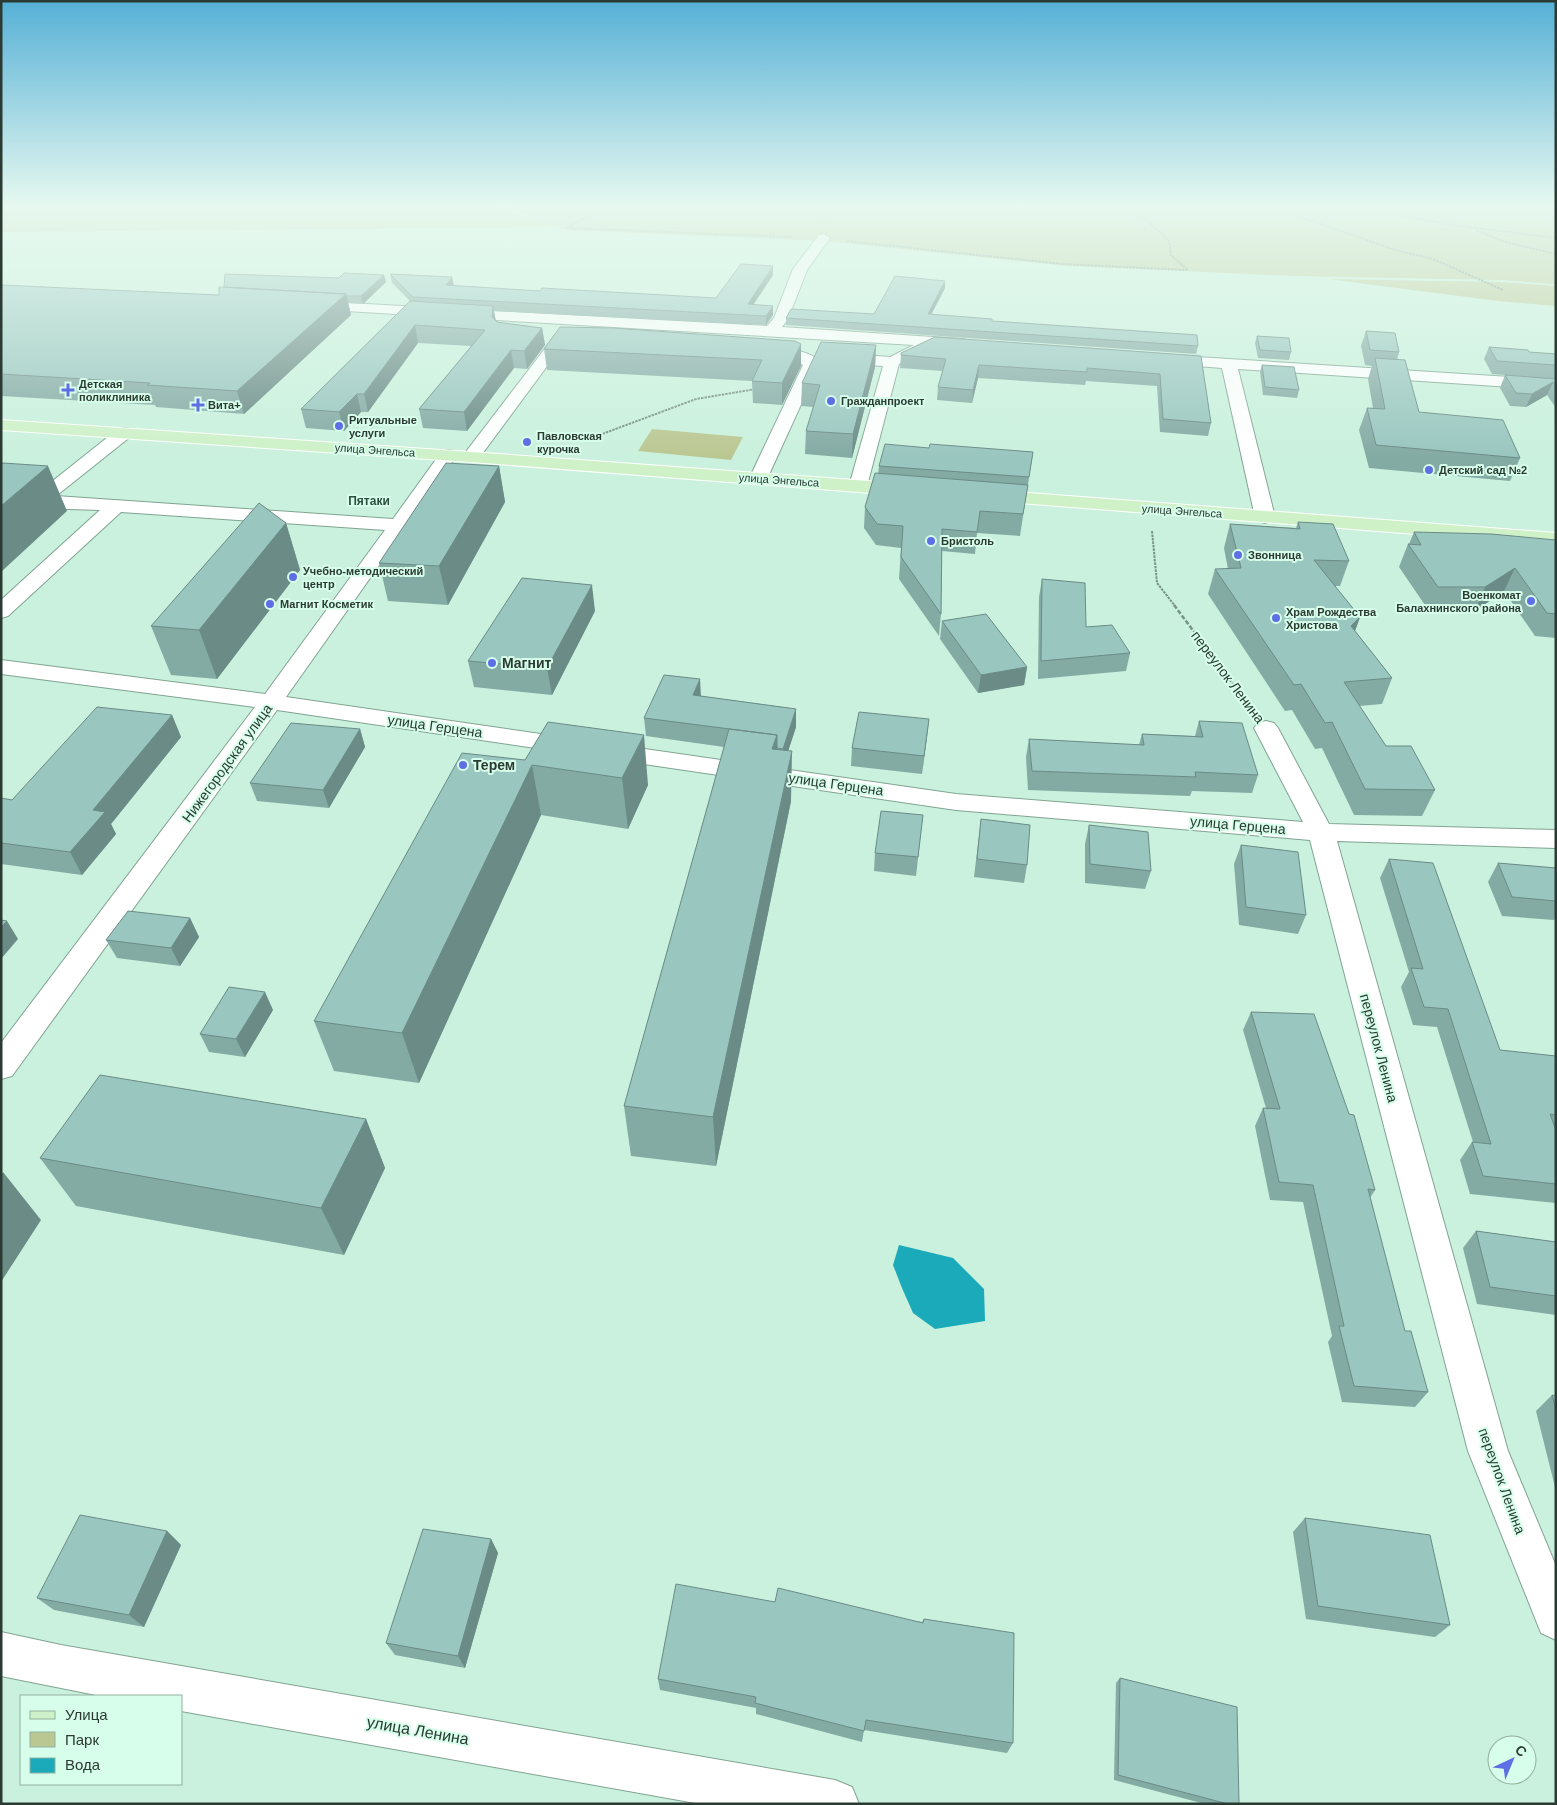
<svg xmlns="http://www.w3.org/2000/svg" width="1557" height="1805" viewBox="0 0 1557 1805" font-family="Arial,sans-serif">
<rect width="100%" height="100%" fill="#caf1dd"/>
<path fill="#bbc792" d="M 1,206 L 493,206 L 553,226 L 505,206 L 1556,206 L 1556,284 L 1501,280 L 1296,276 L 1070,266 L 822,241 L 565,230 L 556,227 L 1,232 Z
M 1327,279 L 1500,282 L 1556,286 L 1556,306 L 1498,301 Z
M 652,429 L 743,437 L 731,460 L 638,451 Z"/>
<path fill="#1aaaba" d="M 899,1245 L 953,1258 L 984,1289 L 985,1321 L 935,1329 L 913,1313 L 902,1288 L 893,1265 Z"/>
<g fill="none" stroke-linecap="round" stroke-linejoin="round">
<defs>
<path id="minor" d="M 824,234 L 830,238 L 807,270 L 788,319 L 782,327 L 963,339 L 968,341 L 971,344 L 968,347 L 935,347 L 899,364 L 867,486 L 864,490 L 858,492 L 852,490 L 849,486 L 883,366 L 837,363 L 832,361 L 829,358 L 832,355 L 837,353 L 890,357 L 914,345 L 312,309 L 307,308 L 305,305 L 307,302 L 312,301 L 767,326 L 774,318 L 793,269 L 819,235 Z
M 558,336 L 578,338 L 581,341 L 578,344 L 562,346 L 477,461 L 471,462 L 465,461 L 462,457 L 465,453 L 553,338 Z
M 763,348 C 780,350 809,347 820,363 L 767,479 L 764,483 L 758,484 L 752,483 L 749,479 L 803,365 L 795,360 L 758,356 L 755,353 L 758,350 Z
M 1166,355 L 1556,380 L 1556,390 L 1238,369 L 1275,517 L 1272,521 L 1265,523 L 1258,521 L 1255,517 L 1222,368 L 1160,363 L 1158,360 L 1160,357 Z
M 124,428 L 130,429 L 133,433 L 130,437 L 56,496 L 393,519 L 442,451 L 448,450 L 454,451 L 457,455 L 286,697 L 956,794 L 1303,822 L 1254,728 L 1258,723 L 1266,721 L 1274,723 L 1278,728 L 1329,824 L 1556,830 L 1556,848 L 1337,841 L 1508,1451 L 1556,1566 L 1556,1640 L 1541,1633 L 1468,1451 L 1310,840 L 956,810 L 277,710 L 12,1076 L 1,1079 L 1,1043 L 255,707 L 1,674 L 1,660 L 265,694 L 385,530 L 121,512 L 8,616 L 1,618 L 1,600 L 100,510 L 37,508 L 1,504 L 1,492 L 35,495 L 118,429 Z
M 1,1632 L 61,1645 L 835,1780 L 852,1787 L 859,1804 L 701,1804 L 181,1711 L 181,1696 L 101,1696 L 1,1676 Z"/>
<path id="major" d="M 1,420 L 471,452 L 909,484 L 916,486 L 918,490 L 916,494 L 909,496 L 471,462 L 1,430 Z
M 989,490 L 1556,533 L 1556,545 L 982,500 L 980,496 L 982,492 Z"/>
</defs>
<use href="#minor" stroke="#80a492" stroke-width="2"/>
<use href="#major" stroke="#fff" stroke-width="2"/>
<path stroke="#789385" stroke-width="2" stroke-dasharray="2.5 1" stroke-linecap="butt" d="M 1270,206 L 1395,250 L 1433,259 L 1503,290
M 1349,206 L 1452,225 L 1556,238
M 824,218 L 825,206
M 566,228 L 793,237
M 566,228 L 608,206
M 1476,230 L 1505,242 L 1556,254
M 847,241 L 1062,264 L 1188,270 L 1171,255 L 1169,241 L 1132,206
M 586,440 L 696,399 L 756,389
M 1152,531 L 1157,583 L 1175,606"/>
<path stroke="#789385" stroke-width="2.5" stroke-dasharray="4.5 2" stroke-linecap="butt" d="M 1174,605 L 1251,708"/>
<use href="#minor" fill="#fff" fill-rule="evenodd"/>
<use href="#major" fill="#cef1c8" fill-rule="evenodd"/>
</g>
<path fill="#84aaa4" d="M 773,266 L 773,275 L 753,304 L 773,315 L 766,325 L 494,311 L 496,321 L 497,322 L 542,328 L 545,345 L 527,369 L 514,368 L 467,431 L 423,428 L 419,409 L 471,346 L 418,343 L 368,412 L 361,412 L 344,431 L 306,428 L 301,409 L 410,301 L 392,283 L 390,274 L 454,286 L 540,291 L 716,298 Z
M 384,275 L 386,282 L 363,304 L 348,303 L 351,315 L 244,414 L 156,407 L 155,405 L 1,396 L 1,285 L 219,295 L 224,287 L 339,278 Z
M 945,288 L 931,315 L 992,321 L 1198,346 L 1196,354 L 786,325 L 786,318 L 874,314 Z
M 560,327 L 801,366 L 782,405 L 753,403 L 752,381 L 547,370 L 544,349 Z
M 1366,331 L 1399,352 L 1397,360 L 1419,412 L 1520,458 L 1510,481 L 1369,468 L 1359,430 L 1367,408 L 1373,408 L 1368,379 L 1372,366 L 1365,365 L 1361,346 Z
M 1257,336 L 1291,352 L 1289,360 L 1258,358 L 1255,343 Z
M 876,345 L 875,367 L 852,458 L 805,454 L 806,431 L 813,407 L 801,406 L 802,383 Z
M 1489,347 L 1529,352 L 1556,354 L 1556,379 L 1492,374 L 1484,359 Z
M 901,355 L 1201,356 L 1211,423 L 1208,436 L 1160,432 L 1157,386 L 1086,381 L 1085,385 L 978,378 L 972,403 L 937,400 L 938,387 L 943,371 L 900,368 Z
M 1262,365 L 1299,390 L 1297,398 L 1263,395 L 1260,372 Z
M 1505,375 L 1556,379 L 1556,408 L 1547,395 L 1526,407 L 1510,406 L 1500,388 Z
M 929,448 L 1033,452 L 1020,536 L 977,533 L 975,554 L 942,551 L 941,614 L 939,636 L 899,579 L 901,548 L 876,545 L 864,528 L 865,507 L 878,474 L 879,466 Z
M 499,466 L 505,502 L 448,605 L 388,601 L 379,563 Z
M 1298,522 L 1349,561 L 1340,586 L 1334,586 L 1360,617 L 1355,631 L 1392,678 L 1382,704 L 1359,706 L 1386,746 L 1435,790 L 1422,816 L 1354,815 L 1322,748 L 1315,749 L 1292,710 L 1285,711 L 1208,594 L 1215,569 L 1228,569 L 1224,548 L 1230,524 L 1296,528 Z
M 286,523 L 300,570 L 217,679 L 171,675 L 151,626 Z
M 1414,532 L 1556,540 L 1556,638 L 1535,636 L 1504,591 L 1475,611 L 1429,611 L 1399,567 L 1408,544 L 1409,544 Z
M 1042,579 L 1086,627 L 1130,653 L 1126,671 L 1038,679 L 1039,597 Z
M 595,611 L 552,695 L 474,687 L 468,661 Z
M 942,621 L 1027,667 L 1024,685 L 978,693 L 940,639 Z
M 701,696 L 796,709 L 796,727 L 788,751 L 791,801 L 716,1166 L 631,1156 L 624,1106 L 724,747 L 646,736 L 644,718 Z
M 172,715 L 181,737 L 111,824 L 116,834 L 82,875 L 1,864 L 1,798 L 12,800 Z
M 929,719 L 922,774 L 851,766 L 852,748 Z
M 1199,721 L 1258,775 L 1252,793 L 1192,791 L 1190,796 L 1028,790 L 1026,757 L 1029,739 L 1139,745 L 1142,734 L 1195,736 Z
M 548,722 L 648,785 L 628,829 L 541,815 L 419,1083 L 334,1071 L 314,1021 L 525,760 Z
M 360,729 L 365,747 L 329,808 L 257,801 L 250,783 Z
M 923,815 L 916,876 L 874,871 L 875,853 Z
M 981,819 L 1027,865 L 1024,883 L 974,877 Z
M 1089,825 L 1151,871 L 1145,889 L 1085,883 L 1085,844 Z
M 1241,845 L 1306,915 L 1298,934 L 1239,925 L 1234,864 Z
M 1389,859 L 1500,1050 L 1556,1056 L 1556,1203 L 1470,1194 L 1460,1160 L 1472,1142 L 1473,1142 L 1437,1027 L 1413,1025 L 1401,987 L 1409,972 L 1380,878 Z
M 1498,863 L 1556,868 L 1556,918 L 1555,918 L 1554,920 L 1502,916 L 1488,882 Z
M 190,918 L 199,937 L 180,966 L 117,958 L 106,940 Z
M 273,1010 L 245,1057 L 209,1052 L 200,1034 Z
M 1251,1012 L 1349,1114 L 1375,1190 L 1370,1198 L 1405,1331 L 1428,1392 L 1415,1407 L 1342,1402 L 1328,1342 L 1332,1336 L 1303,1202 L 1270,1200 L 1255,1126 L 1263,1108 L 1266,1108 L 1243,1030 Z
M 366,1119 L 385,1168 L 344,1255 L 76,1206 L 40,1158 Z
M 1476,1231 L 1556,1242 L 1556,1315 L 1477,1304 L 1463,1248 Z
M 1552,1395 L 1556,1396 L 1556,1491 L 1536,1411 Z
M 1305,1518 L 1450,1625 L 1435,1637 L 1306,1619 L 1293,1532 Z
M 167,1531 L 181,1545 L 144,1627 L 54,1610 L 37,1598 Z
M 491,1539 L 498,1553 L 465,1668 L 395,1655 L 386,1643 Z
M 775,1602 L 922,1622 L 924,1619 L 1013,1743 L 1007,1753 L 864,1730 L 862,1742 L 756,1714 L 756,1708 L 660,1690 L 658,1679 Z
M 1120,1678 L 1239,1804 L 1205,1804 L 1114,1780 L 1116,1683 Z"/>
<path fill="#6b8b86" d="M 773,266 L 773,275 L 748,313 L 748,304 Z
M 384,275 L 386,282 L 363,304 L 361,296 Z
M 452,277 L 454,286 L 446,285 Z
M 945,281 L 945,288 L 927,322 L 928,314 Z
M 346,294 L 351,315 L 244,414 L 237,391 Z
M 493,306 L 496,323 L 492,317 Z
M 773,306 L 773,315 L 766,325 L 766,316 Z
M 415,325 L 418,343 L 368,412 L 364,394 Z
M 542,328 L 545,345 L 527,369 L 524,351 Z
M 801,344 L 801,366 L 782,405 L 782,383 Z
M 876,345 L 875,367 L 852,458 L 853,434 Z
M 511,350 L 514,368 L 467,431 L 464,412 Z
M 979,365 L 978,378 L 972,403 L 973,390 Z
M 1553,382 L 1547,395 L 1526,407 L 1532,394 Z
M 357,394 L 361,412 L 344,431 L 339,412 Z
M 48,466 L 67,511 L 1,572 L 1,506 Z
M 499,466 L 505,502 L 448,605 L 439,566 Z
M 286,523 L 300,570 L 217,679 L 199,630 Z
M 1515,568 L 1504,591 L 1475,611 L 1485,587 Z
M 592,585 L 595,611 L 552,695 L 547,668 Z
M 1360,617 L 1351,642 L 1351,626 Z
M 1027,667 L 1024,685 L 978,693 L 981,675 Z
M 700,679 L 701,697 L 693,695 Z
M 796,709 L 796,727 L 783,767 L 783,749 Z
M 172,715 L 181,737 L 111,824 L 116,834 L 82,875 L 70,852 L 93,810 Z
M 929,719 L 927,737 L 922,774 L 924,756 Z
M 360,729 L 365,747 L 329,808 L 323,790 Z
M 644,735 L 648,785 L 628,829 L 622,778 Z
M 777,735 L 777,785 L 772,749 Z
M 792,751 L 791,801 L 716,1166 L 713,1117 Z
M 532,765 L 541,815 L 419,1083 L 402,1033 Z
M 190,918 L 199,937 L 180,966 L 171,948 Z
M 7,921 L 18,939 L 1,959 L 1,927 Z
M 265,992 L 273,1010 L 245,1057 L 236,1039 Z
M 366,1119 L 385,1168 L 344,1255 L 321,1208 Z
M 3,1172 L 41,1220 L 1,1282 L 1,1175 Z
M 167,1531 L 181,1545 L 144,1627 L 129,1615 Z
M 491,1539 L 498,1553 L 465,1668 L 458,1656 Z"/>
<path fill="#99c6bf" stroke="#6b8b86" d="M 741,264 L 773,266 L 748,304 L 773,306 L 766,316 L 413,297 L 390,274 L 452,277 L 446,285 L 540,291 L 542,288 L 716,298 Z
M 344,273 L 384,275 L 361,296 L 346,296 L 346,294 L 224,287 L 225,274 L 339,278 Z
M 895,276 L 945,281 L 928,314 L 992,319 L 992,321 L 1197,335 L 1198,346 L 786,318 L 791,309 L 874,314 Z
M 1,285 L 219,295 L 219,287 L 346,294 L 237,391 L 147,385 L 150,383 L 1,374 Z
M 410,301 L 493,306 L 492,317 L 497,322 L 542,328 L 524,351 L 511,350 L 464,412 L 419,409 L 485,330 L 415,325 L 364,394 L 357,394 L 339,412 L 301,409 Z
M 560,327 L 613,328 L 795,341 L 801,344 L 782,383 L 752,381 L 762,360 L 544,349 Z
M 1366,331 L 1395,333 L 1399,352 L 1370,350 Z
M 1257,336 L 1289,338 L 1291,352 L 1260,350 Z
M 935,337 L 1201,356 L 1211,423 L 1163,419 L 1160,374 L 1087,368 L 1087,372 L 979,365 L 973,390 L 938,387 L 946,359 L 901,355 L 901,353 Z
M 821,342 L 876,345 L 853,434 L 806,431 L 820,385 L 802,383 Z
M 1489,347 L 1528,350 L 1529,352 L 1556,354 L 1556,365 L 1497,361 Z
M 1375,358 L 1405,360 L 1419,412 L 1503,420 L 1520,458 L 1376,445 L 1367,408 L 1385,409 Z
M 1262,365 L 1294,367 L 1299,390 L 1265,387 Z
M 1505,375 L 1556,379 L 1556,386 L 1553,382 L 1532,394 L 1516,393 Z
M 885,444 L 929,448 L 930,444 L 1033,452 L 1029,477 L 879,466 Z
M 3,463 L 48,466 L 1,506 L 1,465 Z
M 446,463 L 499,466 L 439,566 L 379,563 Z
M 875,473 L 1028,485 L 1023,514 L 980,511 L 977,532 L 942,529 L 941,614 L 901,557 L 903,526 L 877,524 L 865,507 Z
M 259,503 L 286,523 L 199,630 L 151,626 Z
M 1298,522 L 1333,524 L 1349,561 L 1314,560 L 1360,617 L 1351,626 L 1392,678 L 1344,682 L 1386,746 L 1411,746 L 1435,790 L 1365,789 L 1332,722 L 1325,723 L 1301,684 L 1294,685 L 1215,569 L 1241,568 L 1230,524 L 1300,529 Z
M 1414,532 L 1491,534 L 1556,540 L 1556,614 L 1547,613 L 1515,568 L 1485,587 L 1438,587 L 1408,544 L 1421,545 Z
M 522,578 L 592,585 L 547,668 L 468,661 Z
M 1042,579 L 1085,583 L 1086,627 L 1112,625 L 1130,653 L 1041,661 Z
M 986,614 L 1027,667 L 981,675 L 942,621 Z
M 664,675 L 700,679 L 693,695 L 796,709 L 783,749 L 777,748 L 777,735 L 644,718 Z
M 97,707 L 172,715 L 93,810 L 105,812 L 70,852 L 1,843 L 1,798 L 12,800 Z
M 859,712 L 929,719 L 924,756 L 852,748 Z
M 1199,721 L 1242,723 L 1258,775 L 1195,772 L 1196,777 L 1032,771 L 1029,739 L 1144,745 L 1142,734 L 1203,737 Z
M 548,722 L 644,735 L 622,778 L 532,765 L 402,1033 L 314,1021 L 462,753 L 525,760 Z
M 291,723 L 360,729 L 323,790 L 250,783 Z
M 729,729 L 777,735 L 772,749 L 792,751 L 713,1117 L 624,1106 Z
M 881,811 L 923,815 L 918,857 L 875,853 Z
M 981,819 L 1030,825 L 1027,865 L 977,859 Z
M 1089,825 L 1148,832 L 1151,871 L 1090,864 Z
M 1241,845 L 1298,852 L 1306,915 L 1246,907 Z
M 1389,859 L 1433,863 L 1500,1050 L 1556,1056 L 1556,1115 L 1550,1114 L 1556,1130 L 1556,1184 L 1483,1176 L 1472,1142 L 1491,1144 L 1448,1009 L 1424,1007 L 1411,968 L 1423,969 Z
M 1498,863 L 1556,868 L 1556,901 L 1512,897 Z
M 128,911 L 190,918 L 171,948 L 106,940 Z
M 1,920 L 7,921 L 1,927 Z
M 229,987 L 265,992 L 236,1039 L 200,1034 Z
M 1251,1012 L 1314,1014 L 1349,1114 L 1354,1115 L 1375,1190 L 1368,1189 L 1405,1331 L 1411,1331 L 1428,1392 L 1354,1386 L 1339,1326 L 1344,1326 L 1313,1185 L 1279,1182 L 1263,1108 L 1280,1109 Z
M 100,1075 L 366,1119 L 321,1208 L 40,1158 Z
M 1476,1231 L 1556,1242 L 1556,1296 L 1490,1287 Z
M 1552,1395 L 1556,1396 L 1556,1409 Z
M 80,1515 L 167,1531 L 129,1615 L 37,1598 Z
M 1305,1518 L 1430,1535 L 1450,1625 L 1318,1606 Z
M 423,1529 L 491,1539 L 458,1656 L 386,1643 Z
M 676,1584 L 775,1602 L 778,1588 L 923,1623 L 924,1619 L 1014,1633 L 1013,1743 L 866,1720 L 864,1731 L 755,1703 L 756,1697 L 658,1679 Z
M 1120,1678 L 1237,1707 L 1239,1804 L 1228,1804 L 1118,1775 Z"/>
<linearGradient id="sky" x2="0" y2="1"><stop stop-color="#55b0d6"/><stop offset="0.45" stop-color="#e7f9f0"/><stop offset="1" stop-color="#e7f9f0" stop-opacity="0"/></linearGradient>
<rect width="1557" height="458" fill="url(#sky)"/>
<g fill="#5e6ee5" stroke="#d7feea" stroke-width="2">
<path d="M65.5 382.5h5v5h5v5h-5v5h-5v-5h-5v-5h5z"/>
<circle cx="831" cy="401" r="5"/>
<path d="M195.5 397.5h5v5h5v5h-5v5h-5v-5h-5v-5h5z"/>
<circle cx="339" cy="426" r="5"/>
<circle cx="527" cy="442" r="5"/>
<circle cx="1429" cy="470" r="5"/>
<circle cx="931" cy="541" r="5"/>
<circle cx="1238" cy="555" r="5"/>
<circle cx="293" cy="577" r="5"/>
<circle cx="1531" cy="601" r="5"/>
<circle cx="270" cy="604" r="5"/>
<circle cx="1276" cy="618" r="5"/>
<circle cx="492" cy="663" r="5"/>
<circle cx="463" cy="765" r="5"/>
</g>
<g text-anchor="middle" stroke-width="4" stroke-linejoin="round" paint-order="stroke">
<g font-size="11" font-weight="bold" fill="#2b3b33" stroke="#d7feea" text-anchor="start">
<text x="79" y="388">Детская<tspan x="79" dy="13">поликлиника</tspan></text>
<text x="841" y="405">Гражданпроект</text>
<text x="208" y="409">Вита+</text>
<text x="349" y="424">Ритуальные<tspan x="349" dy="13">услуги</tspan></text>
<text x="537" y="440">Павловская<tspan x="537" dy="13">курочка</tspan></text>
<text x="1439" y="474">Детский сад №2</text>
<text x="941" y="545">Бристоль</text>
<text x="1248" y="559">Звонница</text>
<text x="303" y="575">Учебно-методический<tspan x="303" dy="13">центр</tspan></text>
<text x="1521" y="599" text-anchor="end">Военкомат<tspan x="1521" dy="13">Балахнинского района</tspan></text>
<text x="280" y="608">Магнит Косметик</text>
<text x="1286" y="616">Храм Рождества<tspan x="1286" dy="13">Христова</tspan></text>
</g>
<g font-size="11" fill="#2b3b33" stroke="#d7feea">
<text transform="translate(375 450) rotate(4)" y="4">улица Энгельса</text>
<text transform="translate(779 480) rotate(4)" y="4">улица Энгельса</text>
<text transform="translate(1182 511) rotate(4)" y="4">улица Энгельса</text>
</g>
<g font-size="12" font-weight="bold" fill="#2c4e3f" stroke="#d7feea">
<text x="369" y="505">Пятаки</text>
</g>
<g font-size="14" font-weight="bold" fill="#2b3b33" stroke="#d7feea" text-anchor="start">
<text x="502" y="668">Магнит</text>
<text x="473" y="770">Терем</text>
</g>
<g font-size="14" fill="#2b3b33" stroke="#d7feea">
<text transform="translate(1228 677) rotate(53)" y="5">переулок Ленина</text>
<text transform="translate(435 726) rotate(8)" y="5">улица Герцена</text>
<text transform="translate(227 763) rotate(-54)" y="5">Нижегородская улица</text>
<text transform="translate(836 784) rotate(8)" y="5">улица Герцена</text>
<text transform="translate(1238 825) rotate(5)" y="5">улица Герцена</text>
<text transform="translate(1379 1048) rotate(75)" y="5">переулок Ленина</text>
<text transform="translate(1502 1481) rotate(70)" y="5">переулок Ленина</text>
</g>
<g font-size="16" fill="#2b3b33" stroke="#d7feea">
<text transform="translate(418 1730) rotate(10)" y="6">улица Ленина</text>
</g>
</g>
<rect width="1557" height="1805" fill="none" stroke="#2b3b33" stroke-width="5"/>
<rect x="20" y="1695" width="162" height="90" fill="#d7feea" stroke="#92b0a1"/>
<rect x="30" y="1711" width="25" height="8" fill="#cef1c8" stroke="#92b0a1"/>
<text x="65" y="1720" font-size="15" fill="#2b3b33">Улица</text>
<rect x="30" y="1732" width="25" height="15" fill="#bbc792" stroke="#92b0a1"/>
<text x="65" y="1745" font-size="15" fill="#2b3b33">Парк</text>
<rect x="30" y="1758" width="25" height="15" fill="#1aaaba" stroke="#92b0a1"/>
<text x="65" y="1770" font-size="15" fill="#2b3b33">Вода</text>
<g transform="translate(1512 1760) rotate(44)"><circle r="24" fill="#d7feea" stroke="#92b0a1"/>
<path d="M0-4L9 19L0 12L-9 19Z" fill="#5e6ee5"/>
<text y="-8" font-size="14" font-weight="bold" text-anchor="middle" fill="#2b3b33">С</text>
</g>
</svg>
